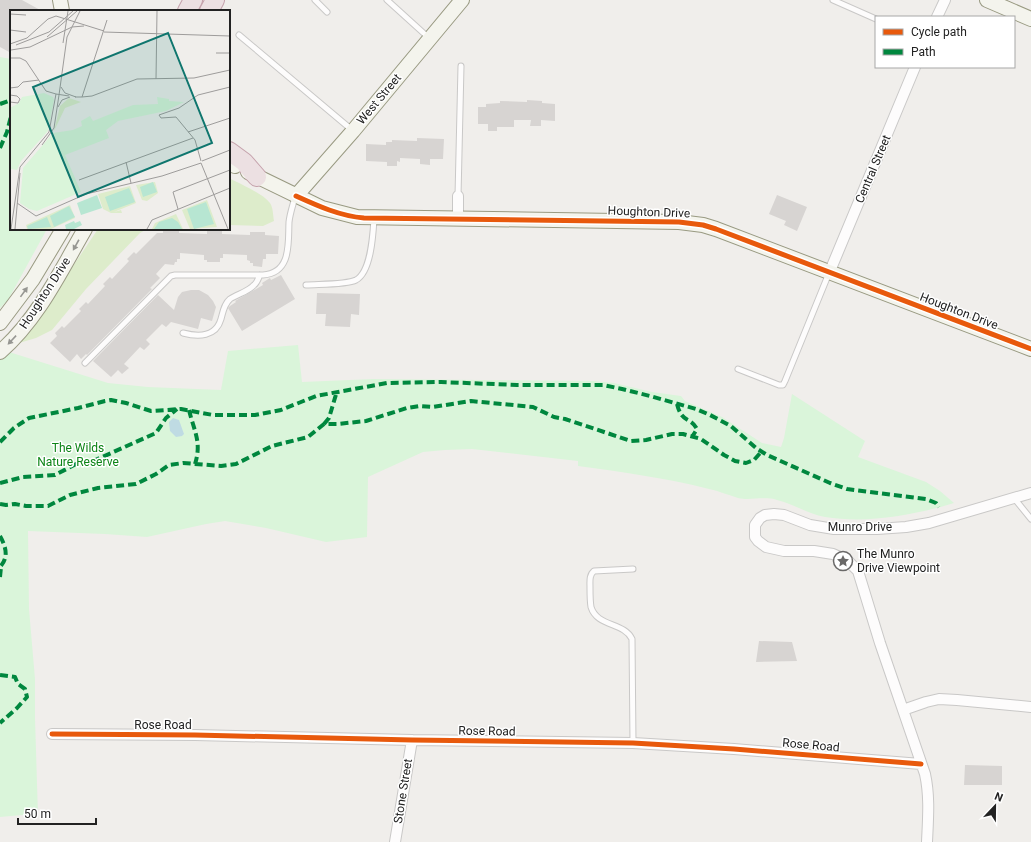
<svg xmlns="http://www.w3.org/2000/svg" width="1031" height="842" viewBox="0 0 1031 842" font-family="Roboto,sans-serif">
<rect width="100%" height="100%" fill="#f0eeeb"/>
<path fill="#ddeccb" d="M 229,178 C 240,184 262,193 270,203 C 273,207 273,215 274,221 L 263,226 L 229,225 Z
M 98,229 L 147,229 L 140,233 L 86,289 L 52,330 L 36,338 L 19,343 L 38,318 Z"/>
<path fill="#daf5da" d="M 0,57 L 11,59 L 11,229 L 47,229 L 8,300 L 0,308 Z
M 298,345 L 302,382 L 373,379 L 593,381 L 614,383 L 652,392 L 681,396 L 685,401 L 722,417 L 762,443 L 781,447 L 784,438 L 792,394 L 865,441 L 858,457 L 926,482 L 940,491 L 954,503 C 914,515 867,524 825,517 C 808,514 794,504 777,500 C 764,496 750,501 738,498 C 728,495 719,491 709,489 C 666,478 622,472 578,466 L 578,461 L 472,449 L 445,450 L 423,452 L 368,477 L 367,537 L 326,542 L 266,528 L 225,521 L 206,524 L 147,537 L 105,534 L 28,531 L 29,609 L 35,679 L 35,718 L 38,816 L 22,815 L 0,817 L 0,359 L 9,352 L 108,383 L 148,387 L 221,390 L 228,351 Z"/>
<path fill="#bfdbe3" d="M 173,418 L 179,420 L 184,434 L 182,436 L 176,437 L 170,431 L 169,422 Z"/>
<path fill="#d7d4d2" d="M 0,0 L 22,0 L 42,11 L 11,11 L 11,53 L 0,47 Z
M 527,100 L 542,101 L 542,103 L 555,104 L 555,121 L 541,120 L 541,126 L 530,126 L 531,120 L 514,120 L 514,127 L 497,127 L 497,131 L 488,131 L 488,124 L 478,124 L 478,107 L 486,107 L 486,104 L 500,103 L 500,101 L 527,102 Z
M 417,138 L 444,139 L 443,159 L 430,159 L 430,165 L 420,164 L 420,159 L 400,158 L 400,162 L 397,161 L 397,166 L 387,166 L 387,162 L 366,161 L 366,144 L 386,145 L 386,142 L 392,142 L 392,140 L 417,141 Z
M 777,195 L 807,207 L 797,231 L 784,225 L 786,221 L 769,214 Z
M 163,230 L 179,230 L 179,233 L 207,234 L 207,231 L 222,231 L 222,234 L 250,235 L 250,232 L 265,232 L 265,235 L 279,236 L 278,254 L 266,254 L 266,259 L 263,259 L 262,267 L 253,266 L 253,263 L 250,263 L 250,261 L 247,260 L 247,255 L 223,254 L 223,258 L 220,258 L 220,262 L 207,262 L 207,260 L 204,260 L 204,255 L 180,253 L 180,259 L 177,259 L 177,262 L 175,262 L 174,265 L 165,264 L 156,274 L 160,278 L 150,288 L 152,289 L 87,355 L 86,354 L 81,359 L 77,354 L 70,362 L 50,343 L 57,336 L 55,333 L 62,326 L 64,328 L 81,311 L 79,309 L 86,302 L 88,304 L 105,286 L 103,284 L 110,277 L 112,279 L 129,261 L 127,259 L 134,252 L 136,254 L 157,233 L 163,233 Z
M 281,275 L 295,299 L 242,331 L 228,308 L 230,306 L 236,302 L 235,301 L 263,285 L 262,283 L 270,278 L 271,280 Z
M 191,290 L 199,290 L 208,295 L 213,301 L 216,307 L 212,321 L 201,318 L 198,329 L 171,322 L 166,327 L 162,324 L 146,340 L 150,344 L 144,350 L 140,347 L 124,364 L 129,368 L 122,374 L 118,370 L 111,377 L 93,361 L 158,295 L 174,310 L 178,297 L 182,292 Z
M 317,293 L 360,294 L 359,315 L 351,314 L 350,327 L 325,326 L 326,314 L 316,314 Z
M 759,641 L 792,642 L 797,661 L 756,662 Z
M 965,765 L 1002,766 L 1002,785 L 964,785 Z"/>
<g fill="none" stroke-linecap="round" stroke-linejoin="round">
<defs>
<path id="lane" d="M 315,0 L 327,12
M 387,0 L 429,38
M 833,0 L 876,19
M 239,35 L 352,130
M 458,196 L 461,66
M 306,285 C 318,284 346,285 356,280 C 371,272 373,235 374,219
M 183,333 C 198,337 216,337 221,319 C 223,312 224,304 230,299 C 237,294 248,292 254,285 C 257,283 258,279 260,275
M 85,363 L 171,276 L 175,275 L 263,275 C 292,273 288,242 289,222 C 290,213 293,205 295,197
M 738,369 L 779,385 L 783,385 L 785,381 L 829,273
M 1014,498 L 1031,519
M 633,743 L 632,639 C 624,622 597,627 591,607 C 590,601 590,594 590,588 C 590,581 589,575 594,571 L 633,569"/>
<path id="street" d="M 937,17 L 945,0
M 458,218 L 458,196
M 830,271 L 915,67
M 903,710 L 926,702 L 939,699 L 957,700 L 1031,707
M 52,734 L 195,735 L 412,740 L 633,743 L 734,749 L 921,764
M 395,842 L 412,740
M 927,842 C 928,819 930,797 925,774 L 880,643 L 858,571 L 847,560 L 833,554 L 814,551 L 784,551 L 766,547 L 758,541 L 755,537 L 755,525 L 760,518 L 765,515 L 774,514 L 784,515 L 810,525 L 834,529 L 877,529 L 906,527 L 929,523 L 1031,493"/>
<path id="secondary" d="M 60,0 L 62,11
M 987,0 L 1031,19
M 229,164 L 235,166
M 248,172 L 322,208 L 357,217 L 679,222 L 703,225 L 716,229 L 1031,349
M 296,196 L 353,131 L 462,0
M 0,323 L 33,279 L 63,229
M 0,352 C 38,319 60,272 85,229"/>
<path id="highway" d="M 187,11 L 193,0
M 209,11 L 215,0
M 229,151 L 244,162 L 257,177"/>
</defs>
<use href="#lane" stroke="#c9c8c7" stroke-width="7"/>
<use href="#street" stroke="#c9c8c7" stroke-width="12"/>
<use href="#secondary" stroke="#999a82" stroke-width="16"/>
<use href="#highway" stroke="#c5a2ac" stroke-width="20"/>
<use href="#lane" stroke="#fdfcfc" stroke-width="5"/>
<use href="#street" stroke="#fdfcfc" stroke-width="10"/>
<use href="#secondary" stroke="#f4f4ed" stroke-width="14"/>
<use href="#highway" stroke="#ece0e2" stroke-width="18"/>
<path stroke="#00873e" stroke-width="4" stroke-dasharray="8 4" stroke-linecap="butt" d="M 0,104 L 11,100
M 0,148 L 7,132 L 11,116
M 677,404 C 682,424 690,416 697,429 L 692,437
M 189,410 C 194,431 202,442 195,464
M 324,424 L 329,418 L 337,391
M 0,442 L 14,428 L 29,418 L 78,408 L 105,401 L 111,400 L 126,403 L 151,411 L 181,409 L 213,415 L 255,415 L 281,410 L 316,396 L 387,383 L 441,382 L 517,385 L 603,385 L 622,389 L 650,396 L 696,409 L 710,415 L 731,426 L 756,448 L 767,455 L 830,483 L 847,489 L 926,499 L 936,503 L 939,507
M 0,483 L 23,477 L 55,475 L 76,464 L 91,462 L 156,433 L 166,418 L 177,409
M 0,504 L 6,505 L 15,504 L 26,506 L 48,506 L 70,495 L 98,488 L 136,484 L 156,474 L 169,465 L 183,463 L 221,466 L 236,464 L 272,446 L 308,437 L 324,424 L 337,424 L 366,421 L 407,408 L 420,406 L 433,407 L 471,401 L 533,407 L 554,417 L 565,419 L 631,441 L 646,440 L 672,434 L 683,434 L 701,439 L 724,455 L 735,461 L 746,463 L 754,460 L 762,451
M 0,536 C 6,547 9,557 0,567
M 0,577 L 1,567
M 0,675 L 15,677 L 18,684 L 25,689 L 27,697 L 17,708 L 0,723"/>
<defs>
<path id="cycleway" d="M 296,196 C 318,206 340,216 364,218 L 679,222 L 703,225 L 716,229 L 1031,349
M 52,734 L 195,735 L 412,740 L 633,743 L 734,749 L 921,764"/>
</defs>
<use href="#cycleway" stroke="#fff" stroke-width="8"/>
<use href="#cycleway" stroke="#e8590c" stroke-width="5"/>
</g>
<defs><path id="oneway-solid" d="M-6-.8H1V-3.2L6.5 0L1 3.2V.8H-6Z"/></defs>
<g fill="#969692">
<use href="#oneway-solid" transform="translate(76 245) rotate(119)"/>
<use href="#oneway-solid" transform="translate(24 292) rotate(-54)"/>
<use href="#oneway-solid" transform="translate(12 340) rotate(133)"/>
</g>
<defs>
<symbol id="sight-ring" viewBox="-11 -11 22 22"><circle r="9.5" fill="#fff" stroke="#6a6968" stroke-width="1.5"/><path d="M0-6L1.8-2.2L6-1.7L2.9 1.2L3.7 5.4L0 3.3L-3.7 5.4L-2.9 1.2L-6-1.7L-1.8-2.2Z" fill="#6a6968"/></symbol>
</defs>
<g fill-rule="evenodd">
<use href="#sight-ring" x="832" y="550" width="22" height="22"/>
</g>
<g text-anchor="middle" stroke-width="3" stroke-linejoin="round" paint-order="stroke">
<g font-size="12" fill="#222" stroke="#fff">
<text transform="translate(379 99) rotate(-50)" y="4">West Street</text>
<text transform="translate(873 169) rotate(-67)" y="4">Central Street</text>
<text transform="translate(649 212) rotate(2)" y="4">Houghton Drive</text>
<text transform="translate(45 293) rotate(-57)" y="4">Houghton Drive</text>
<text transform="translate(959 311) rotate(21)" y="4">Houghton Drive</text>
<text x="860" y="531">Munro Drive</text>
<text x="163" y="729">Rose Road</text>
<text transform="translate(487 731) rotate(1)" y="4">Rose Road</text>
<text transform="translate(811 745) rotate(5)" y="4">Rose Road</text>
<text transform="translate(403 791) rotate(-81)" y="4">Stone Street</text>
</g>
<g font-size="12" fill="#0c8416" stroke="#fff">
<text x="78" y="452">The Wilds<tspan x="78" dy="14">Nature Reserve</tspan></text>
</g>
<g font-size="12" fill="#222" stroke="#fff" text-anchor="start">
<text x="857" y="558">The Munro<tspan x="857" dy="14">Drive Viewpoint</tspan></text>
</g>
</g>
<g transform="translate(10 10)">
<rect width="220" height="220" fill="#f0eeeb"/>
<path d="M 59,88 L 71,92 L 55,98 L 44,121 L 50,96 ZM 145,172 L 148,183 L 137,191 L 132,190 L 126,175 ZM 120,176 L 126,193 L 104,202 L 111,200 L 112,203 L 101,203 L 93,199 L 88,184 ZM 197,190 L 207,217 L 180,219 L 172,200 ZM 60,195 L 65,208 L 41,219 L 17,219 L 16,215 ZM 166,204 L 173,219 L 142,219 L 145,213 Z" fill="#ddeccb"/>
<path d="M 34,83 L 43,87 L 44,90 L 38,121 L 11,151 L 7,160 L 1,159 L 0,98 L 9,93 L 12,87 ZM 147,87 L 159,89 L 159,91 L 174,92 L 156,101 L 108,111 L 96,120 L 99,128 L 55,145 L 71,182 L 27,201 L 19,199 L 10,193 L 13,158 L 43,123 L 63,120 L 72,116 L 71,111 L 80,106 L 83,111 L 123,95 L 148,94 Z" fill="#daf5da"/>
<path d="M 143,172 L 147,182 L 133,187 L 130,177 ZM 119,178 L 125,192 L 100,201 L 95,187 ZM 87,185 L 92,198 L 71,205 L 67,193 ZM 196,192 L 204,214 L 184,219 L 177,199 ZM 59,196 L 65,207 L 44,217 L 40,206 ZM 37,207 L 41,217 L 18,219 L 17,216 ZM 162,208 L 168,212 L 172,219 L 144,219 L 149,212 ZM 64,211 L 65,213 L 70,211 L 72,215 L 64,219 L 56,219 L 55,215 Z" fill="#b7e6d2"/>
<path fill="none" stroke="#9e9c9b" stroke-width="1" d="M 0,4 L 16,5M 0,20 L 16,22M 94,22 L 220,26M 37,27 L 67,1M 53,33 L 58,1M 0,34 L 17,28 L 38,9 L 46,6 L 94,21M 6,35 L 39,22 L 63,1M 1,40 L 20,37 L 62,17 L 74,16M 206,43 L 220,43M 0,48 L 10,48 L 16,51 L 36,81 L 46,84M 220,60 L 220,47M 146,69 L 147,1M 51,77 L 55,83 L 66,87M 0,78 L 8,77 L 13,72 L 29,70M 0,85 L 7,86 L 10,89 L 8,93 L 0,92M 49,85 L 57,27 L 70,1M 65,87 L 72,87 L 97,10M 72,87 L 82,86 L 127,69 L 184,68 L 220,60M 48,97 L 52,90 L 60,87M 178,122 L 220,108M 32,135 L 44,118 L 49,85M 191,151 L 185,130 L 166,107 L 151,108 L 149,105 L 169,98 L 188,85 L 220,77M 192,151 L 220,140M 116,152 L 121,173M 191,153 L 218,219M 69,170 L 183,128M 7,193 L 26,206 L 76,184 L 152,166 L 191,153M 168,199 L 163,182 L 220,160M 1,219 L 10,157 L 39,122 L 46,84 L 59,86M 5,219 L 10,163M 137,219 L 142,210 L 220,178"/>
<path fill="#0f766e" fill-opacity="0.15" stroke="#0f766e" stroke-width="2" d="M 158,23 L 202,133 L 68,187 L 23,77 Z"/>
<rect width="220" height="220" fill="none" stroke="#222" stroke-width="2"/>
</g>
<rect x="875" y="16" width="140" height="52" fill="#ffffff" stroke="#a7a7a7"/>
<rect x="883" y="29" width="20" height="6" fill="#e8590c" stroke="#a7a7a7"/>
<text x="911" y="36" font-size="12" fill="#222222">Cycle path</text>
<rect x="883" y="49" width="20" height="6" fill="#00873e" stroke="#a7a7a7"/>
<text x="911" y="56" font-size="12" fill="#222222">Path</text>
<g transform="translate(995 806) rotate(22)" stroke="#ffffff" stroke-width="3" paint-order="stroke">
<path d="M0-3L7 15L0 10L-7 15Z" fill="#222222"/>
<text y="-6" font-size="11" font-weight="bold" text-anchor="middle" fill="#222222">N</text>
</g>
<path d="M18 818v6h78v-6" fill="none" stroke="#222222" stroke-width="2"/>
<text x="24" y="818" font-size="12" fill="#222222" stroke="#ffffff" stroke-width="3" paint-order="stroke">50 m</text>
</svg>
